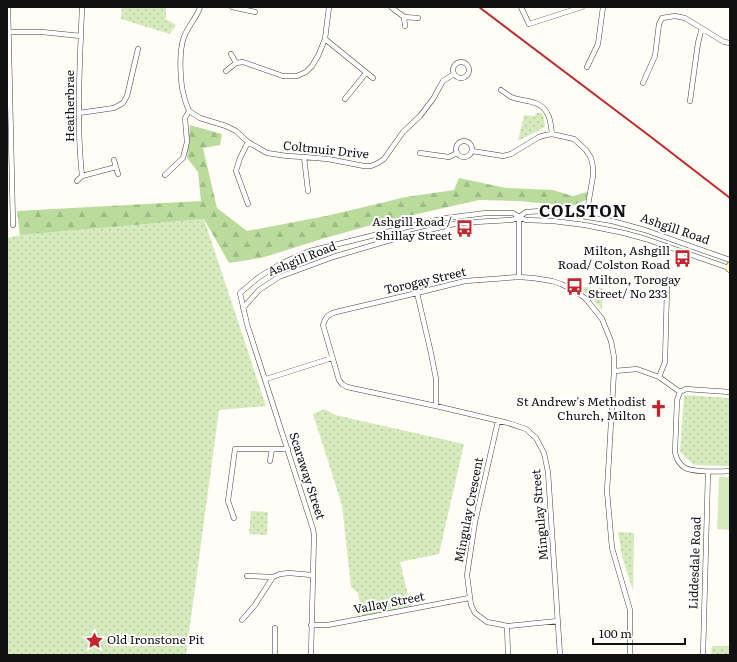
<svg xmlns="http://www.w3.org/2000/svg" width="737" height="662" viewBox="0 0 737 662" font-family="Literata,serif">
<defs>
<pattern id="grass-dots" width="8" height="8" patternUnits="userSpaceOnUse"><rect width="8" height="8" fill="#d5ebbd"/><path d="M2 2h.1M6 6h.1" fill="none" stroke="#b6c8a1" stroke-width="1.8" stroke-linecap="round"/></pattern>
<pattern id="forest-firs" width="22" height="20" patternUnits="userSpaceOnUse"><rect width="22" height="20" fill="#b9dc9c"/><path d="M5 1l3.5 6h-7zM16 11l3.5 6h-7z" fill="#9ebc85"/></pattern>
</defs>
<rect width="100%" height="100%" fill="#fffdf5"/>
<path fill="url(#grass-dots)" d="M 122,7 L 166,7 L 166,19 L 176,25 L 170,34 L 121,19 Z
M 536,113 L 542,113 L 544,118 L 545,127 L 518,141 L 524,115 L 535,116 Z
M 204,219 L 266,406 L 219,410 L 186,655 L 7,655 L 7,238 L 20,235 Z
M 577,287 L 602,288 L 602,310 L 591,297 Z
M 684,395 L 730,398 L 730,466 L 694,465 L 680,452 Z
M 325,409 L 335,415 L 464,444 L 439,554 L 400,562 L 411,607 L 362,616 L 358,593 L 351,587 L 342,505 L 313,414 Z
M 251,511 L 268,512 L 267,535 L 249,534 Z
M 618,532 L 634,533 L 633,591 L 622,556 Z
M 712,646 L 730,646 L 730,655 L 711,655 Z"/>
<path fill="url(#forest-firs)" d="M 190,125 L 222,134 L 220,145 L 203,148 L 217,208 L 247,231 L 326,216 L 406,197 L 454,190 L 459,178 L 506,188 L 553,190 L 573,196 L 587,192 L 586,200 L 572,206 L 519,201 L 479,200 L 382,222 L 322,239 L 261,258 L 229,263 L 204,219 L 20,235 L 17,211 L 201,201 L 198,172 L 187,158 Z"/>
<path fill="#d5ebbd" d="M 719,477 L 730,477 L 730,530 L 717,529 Z"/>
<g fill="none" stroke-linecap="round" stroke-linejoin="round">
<defs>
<path id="street" d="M 8,7 L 13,225
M 82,7 C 80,63 76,120 82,176
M 232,7 L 255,12
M 391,7 L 404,17 L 418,18
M 521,7 L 529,24 L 582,7
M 404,17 L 405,26
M 7,32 L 42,32 L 81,36
M 325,39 L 373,78
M 231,54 L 236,63
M453 70a8 8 0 1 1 16 0a8 8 0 1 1-16 0Z
M 587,67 L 598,44 L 603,7
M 226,71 L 236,63 L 243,62 L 283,76 L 297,76 L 306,72 L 312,66 L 318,56 L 325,39 L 329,7
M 643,83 L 655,56 L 659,24 L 662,18 L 675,16 L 685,18 L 724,42 L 730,43
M 501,90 C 504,92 508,95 511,97 C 523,102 540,99 547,113 C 551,119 551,127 552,134
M 345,99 L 366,73
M 690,101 L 698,43 L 700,35 L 702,29
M 189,111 L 200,118 L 226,126 L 236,131 L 248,142 L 267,153 L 287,156 L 304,157 L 328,159 L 364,166 L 371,166 L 378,163 L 384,159 L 403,132 L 420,116 L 433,99 L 443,81 L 454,74
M 189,111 C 187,106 185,101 184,96 C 180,83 179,54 183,40 C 186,28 197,18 200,7
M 79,113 L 114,108 L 123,103 L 127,96 L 138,49
M456 149a8 8 0 1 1 16 0a8 8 0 1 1-16 0Z
M 248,142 L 240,158 L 236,171 L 248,204
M 472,151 L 503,156 L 511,154 L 539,137 L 546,135 L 552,134 L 574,139 L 586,150 L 591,158 L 593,167 L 593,176 L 586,217
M 420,153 L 449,157 L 457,153
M 304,157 L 308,191
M 114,160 L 118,174
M 165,175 L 183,158 L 187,142 L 185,118 L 189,111
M 77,181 L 82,176 L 116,167
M 519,277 L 519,217
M 417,293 L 431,353 L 436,379 L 436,406
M 243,308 L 259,290 L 279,277 L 333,257 L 401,237 L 429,230 L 458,223 L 512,220 L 519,217 L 526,212 L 541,211 L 563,213 L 612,221 L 645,230 L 730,260
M 614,371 L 626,370 L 637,369 L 659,377 L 680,392
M 659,377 L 665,362 L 667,288
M 266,379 L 332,358
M 730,392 L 686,389 L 680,392 L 677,400 L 675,452 C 676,458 679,464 685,468 C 693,472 720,472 730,471
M 498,421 L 475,522 L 467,575 L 471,605 L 475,613 L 487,622 L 498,624 L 507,626 L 558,621
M 270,461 L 272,449
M 234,518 L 228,501 L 235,449 L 288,449
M 247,576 L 273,577
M 242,620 L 255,605 L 273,577 L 280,574 L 289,573 L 312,575
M 311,625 L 328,625 L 469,598
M 507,626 L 508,655
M 275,655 L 275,628
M 311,655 L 314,535 L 313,529 L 247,324 L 240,293 L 259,277 L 282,263 L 310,251 L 411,226 L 446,218 L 486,213 L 513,213 L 519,217 L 526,220 L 553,221 L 585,225 L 624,233 L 646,239 L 729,268
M 560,655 L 548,472 L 544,453 L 536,438 L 526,429 L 508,423 L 436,406 L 347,387 L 342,384 L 339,380 L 323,325 C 325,318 328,314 336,312 L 417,293 L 465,281 L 519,277 L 533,278 L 552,281 L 561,284 L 577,292 L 586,299 L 602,319 L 611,341 L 614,357 L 614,371 L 607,491 L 612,548 L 630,610 L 630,655
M 703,655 L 708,472"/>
<path id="secondary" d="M 730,266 L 729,268 L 730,269"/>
</defs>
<use href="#street" stroke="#444" stroke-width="5.5"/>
<use href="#secondary" stroke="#333" stroke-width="8"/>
<use href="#street" stroke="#fff" stroke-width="4.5"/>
<use href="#secondary" stroke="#fff6b0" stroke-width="7"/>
<path stroke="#c4262e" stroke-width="2" d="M 479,7 L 651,137 L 730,198"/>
</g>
<defs>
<symbol id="bus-bare" viewBox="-9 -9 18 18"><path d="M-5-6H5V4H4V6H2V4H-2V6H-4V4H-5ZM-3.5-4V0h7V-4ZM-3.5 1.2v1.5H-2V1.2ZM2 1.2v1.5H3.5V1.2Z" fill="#c4262e" stroke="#fff" stroke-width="2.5" paint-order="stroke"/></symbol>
<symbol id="church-bare" viewBox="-9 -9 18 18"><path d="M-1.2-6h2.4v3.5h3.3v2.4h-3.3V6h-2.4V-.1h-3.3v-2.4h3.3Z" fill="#c4262e" stroke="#fff" stroke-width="2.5" paint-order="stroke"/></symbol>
<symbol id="sight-bare" viewBox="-9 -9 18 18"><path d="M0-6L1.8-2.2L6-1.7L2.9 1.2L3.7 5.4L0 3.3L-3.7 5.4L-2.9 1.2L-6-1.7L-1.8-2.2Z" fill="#c4262e" stroke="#fff" stroke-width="2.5" paint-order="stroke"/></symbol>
</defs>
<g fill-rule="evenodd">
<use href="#bus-bare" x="452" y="216" width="25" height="25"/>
<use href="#bus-bare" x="670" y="246" width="25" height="25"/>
<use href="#bus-bare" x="562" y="274" width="25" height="25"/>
<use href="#church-bare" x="646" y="396" width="25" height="25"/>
<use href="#sight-bare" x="82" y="628" width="25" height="25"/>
</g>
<g text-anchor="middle" stroke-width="4" stroke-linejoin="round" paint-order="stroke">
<g font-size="12" fill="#111" stroke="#fff">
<text transform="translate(70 106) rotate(-90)" y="4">Heatherbrae</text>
<text transform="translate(326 150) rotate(6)" y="4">Coltmuir Drive</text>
<text transform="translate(675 229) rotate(19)" y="4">Ashgill Road</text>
<text transform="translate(302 259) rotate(-22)" y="4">Ashgill Road</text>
<text transform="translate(425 281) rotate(-13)" y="4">Torogay Street</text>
<text transform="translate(307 476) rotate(72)" y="4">Scaraway Street</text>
<text transform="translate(469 510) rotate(-79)" y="4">Mingulay Crescent</text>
<text transform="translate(540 515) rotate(-95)" y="4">Mingulay Street</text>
<text transform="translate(695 563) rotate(-88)" y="4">Liddesdale Road</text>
<text transform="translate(389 603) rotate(-11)" y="4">Vallay Street</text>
</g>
<g font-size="12" fill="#111" stroke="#fff" text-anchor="end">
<text x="452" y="226">Ashgill Road /<tspan x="452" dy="14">Shillay Street</tspan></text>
<text x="670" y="255">Milton, Ashgill<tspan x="670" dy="14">Road/ Colston Road</tspan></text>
<text x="588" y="284" text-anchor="start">Milton, Torogay<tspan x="588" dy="14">Street/ No 233</tspan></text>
<text x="646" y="406">St Andrew's Methodist<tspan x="646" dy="14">Church, Milton</tspan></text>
<text x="107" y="644" text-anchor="start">Old Ironstone Pit</text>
</g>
<g font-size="16" font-weight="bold" letter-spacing="1" fill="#111" stroke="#fff">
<text x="583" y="217">COLSTON</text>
</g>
</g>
<rect width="737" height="662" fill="none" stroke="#111111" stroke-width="16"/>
<path d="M593 638v6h92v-6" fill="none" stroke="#111111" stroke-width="2"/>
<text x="599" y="638" font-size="12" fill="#111111" stroke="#ffffff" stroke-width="3" paint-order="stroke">100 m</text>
</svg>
